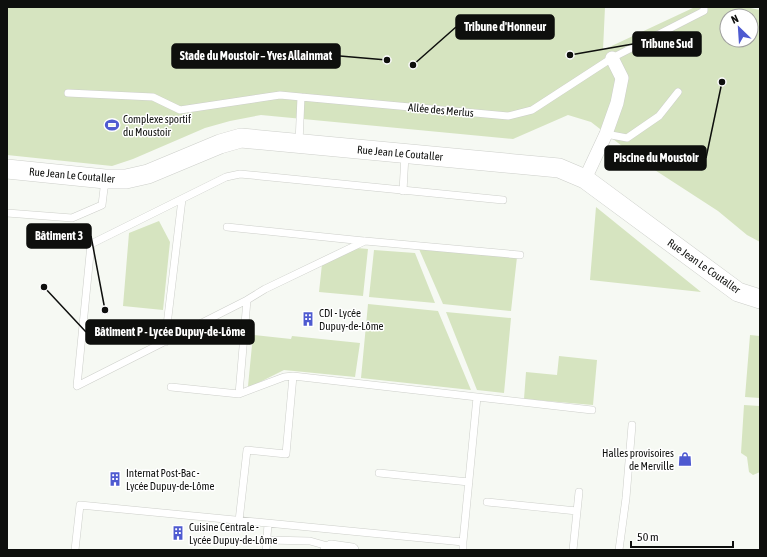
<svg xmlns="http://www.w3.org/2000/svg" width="767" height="557" viewBox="0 0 767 557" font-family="'Asap Condensed',sans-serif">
<rect width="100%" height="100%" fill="#f6f9f3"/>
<path fill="#d6e4c0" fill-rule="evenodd" d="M 7,7 L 605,7 L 603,50 L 695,7 L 746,7 L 760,10 L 760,242 L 747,235 L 718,211 L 644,163 L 591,122 L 568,115 L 513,139 L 261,115 L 230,121 L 205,128 L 133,159 L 112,166 L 7,155 ZM 727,16 L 751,16 L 751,40 L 727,40 Z
M 596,207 L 701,292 L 590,280 Z
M 159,221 L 170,242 L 163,310 L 123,306 L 129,233 Z
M 357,248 L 368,249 L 363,296 L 319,292 L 322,264 Z
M 419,249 L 517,257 L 511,311 L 443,304 Z
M 374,250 L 415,253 L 435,303 L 369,297 Z
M 368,304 L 438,311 L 471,390 L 361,378 Z
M 446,312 L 511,318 L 504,393 L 477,390 Z
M 253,335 L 291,339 L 292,336 L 360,343 L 355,377 L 284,370 L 250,387 L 248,386 Z
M 750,335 L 760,336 L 760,398 L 745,397 Z
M 559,356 L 597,360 L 593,405 L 524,399 L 526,372 L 557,375 Z
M 744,405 L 760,406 L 760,472 L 753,475 L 749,472 L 747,457 L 741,453 Z"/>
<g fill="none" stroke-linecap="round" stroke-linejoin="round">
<defs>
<path id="lane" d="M 68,93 L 153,97 L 180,110 L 280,95 L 301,97
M 606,134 L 627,138 L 659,116 L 678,92
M 299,143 L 301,97 L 508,116 L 532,110 L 612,58 L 704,11 L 704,7
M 403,191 L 405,155
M 7,213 L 72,218 L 102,205 L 105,180
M 227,227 L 364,241
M 247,300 L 77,386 L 91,244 L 226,177 L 240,174 L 503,200
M 165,342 L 182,199
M 239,394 L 247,300 L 265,289 L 365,241 L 520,255
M 477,397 L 592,410
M 379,473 L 469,482
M 487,502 L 577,511
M 239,521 L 247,450 L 286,454 L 293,376
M 268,540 L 310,541 L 331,547
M 75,550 L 80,505 L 463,542 L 477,397 L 293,376 L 284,377 L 239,394 L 171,387
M 266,550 L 268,524
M 463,550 L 463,542
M 573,550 L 579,492
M 619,550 L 626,498 L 632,425"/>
<path id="street" d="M 585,179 L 606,134 L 617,103 L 622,78 L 612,58
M 327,550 L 331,547 L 352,550"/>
<path id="secondary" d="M 7,169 L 105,179 L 126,179 L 148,174 L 220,144 L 241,138 L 559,168 L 585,179 L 738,292 L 760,299"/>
</defs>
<use href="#lane" stroke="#cdcfca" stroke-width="8"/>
<use href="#street" stroke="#cdcfca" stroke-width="14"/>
<use href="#secondary" stroke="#cdcfca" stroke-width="20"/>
<use href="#lane" stroke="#fff" stroke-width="7"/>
<use href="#street" stroke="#fff" stroke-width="13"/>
<use href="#secondary" stroke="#fff" stroke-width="19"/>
</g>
<defs>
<symbol id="stadium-bare" viewBox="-9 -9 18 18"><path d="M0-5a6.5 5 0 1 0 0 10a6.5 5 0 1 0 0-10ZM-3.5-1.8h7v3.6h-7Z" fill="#4e5ad0" stroke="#fff" stroke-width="2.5" paint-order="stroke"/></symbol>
<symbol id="building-bare" viewBox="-9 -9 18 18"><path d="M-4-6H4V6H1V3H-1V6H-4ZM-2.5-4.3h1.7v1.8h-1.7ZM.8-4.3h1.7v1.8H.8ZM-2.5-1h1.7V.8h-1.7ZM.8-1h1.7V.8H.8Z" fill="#4e5ad0" stroke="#fff" stroke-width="2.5" paint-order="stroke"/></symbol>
<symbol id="shop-bare" viewBox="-9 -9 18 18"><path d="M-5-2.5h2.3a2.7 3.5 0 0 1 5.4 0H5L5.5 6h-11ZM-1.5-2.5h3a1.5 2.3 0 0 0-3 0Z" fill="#4e5ad0" stroke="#fff" stroke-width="2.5" paint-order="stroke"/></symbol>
</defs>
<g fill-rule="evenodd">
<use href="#stadium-bare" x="102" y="115" width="20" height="20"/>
<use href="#building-bare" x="298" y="309" width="20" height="20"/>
<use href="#shop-bare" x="675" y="449" width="20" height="20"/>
<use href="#building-bare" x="105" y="469" width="20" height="20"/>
<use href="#building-bare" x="168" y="523" width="20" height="20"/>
</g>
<g text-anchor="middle" stroke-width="3" stroke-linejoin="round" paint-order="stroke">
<g font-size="11" fill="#0e0f0d" stroke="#fff">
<text transform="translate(441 110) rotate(5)" y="4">Allée des Merlus</text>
<text transform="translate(400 153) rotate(5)" y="4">Rue Jean Le Coutaller</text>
<text transform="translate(72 175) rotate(5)" y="4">Rue Jean Le Coutaller</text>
<text transform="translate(704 266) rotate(35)" y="4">Rue Jean Le Coutaller</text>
</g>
<g font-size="11" fill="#0e0f0d" stroke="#fff" text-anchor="start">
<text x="123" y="123">Complexe sportif<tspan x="123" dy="13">du Moustoir</tspan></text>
<text x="319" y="317">CDI - Lycée<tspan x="319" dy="13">Dupuy-de-Lôme</tspan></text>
<text x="674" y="457" text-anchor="end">Halles provisoires<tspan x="674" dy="13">de Merville</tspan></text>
<text x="126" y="477">Internat Post-Bac -<tspan x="126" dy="13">Lycée Dupuy-de-Lôme</tspan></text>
<text x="189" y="531">Cuisine Centrale -<tspan x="189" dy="13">Lycée Dupuy-de-Lôme</tspan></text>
</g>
</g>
<path fill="none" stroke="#0e0f0d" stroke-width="1.5" d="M413 65L456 27M570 55L633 44M387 60L340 56M722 82L706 158M105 310L91 236M44 287L86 332"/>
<g fill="#0e0f0d" stroke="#fff" stroke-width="1.5">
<circle cx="413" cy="65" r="4"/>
<circle cx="570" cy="55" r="4"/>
<circle cx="387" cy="60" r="4"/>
<circle cx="722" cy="82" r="4"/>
<circle cx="105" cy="310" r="4"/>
<circle cx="44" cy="287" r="4"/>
</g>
<g fill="#0e0f0d" stroke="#0e0f0d" stroke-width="1.5">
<rect x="456" y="15" width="98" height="24" rx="4"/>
<rect x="633" y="32" width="68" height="24" rx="4"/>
<rect x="172" y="44" width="168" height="24" rx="4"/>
<rect x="605" y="146" width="101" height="24" rx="4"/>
<rect x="27" y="224" width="64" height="24" rx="4"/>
<rect x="86" y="320" width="168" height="24" rx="4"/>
</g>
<g font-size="12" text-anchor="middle" font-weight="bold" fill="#fff">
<text x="505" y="31">Tribune d'Honneur</text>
<text x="667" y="48">Tribune Sud</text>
<text x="256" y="60">Stade du Moustoir – Yves Allainmat</text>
<text x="656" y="162">Piscine du Moustoir</text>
<text x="59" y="240">Bâtiment 3</text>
<text x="170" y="336">Bâtiment P - Lycée Dupuy-de-Lôme</text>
</g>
<rect width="767" height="557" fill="none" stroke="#0e0f0d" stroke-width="16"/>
<g transform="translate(739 28) rotate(335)"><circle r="19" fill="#ffffff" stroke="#9f9f9e"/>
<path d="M0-3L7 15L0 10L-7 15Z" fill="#4e5ad0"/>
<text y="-6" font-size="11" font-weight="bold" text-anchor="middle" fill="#0e0f0d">N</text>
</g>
<path d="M631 541v6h102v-6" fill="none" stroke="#0e0f0d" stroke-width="2"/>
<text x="637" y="541" font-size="12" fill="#0e0f0d" stroke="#ffffff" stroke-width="3" paint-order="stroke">50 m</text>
</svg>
